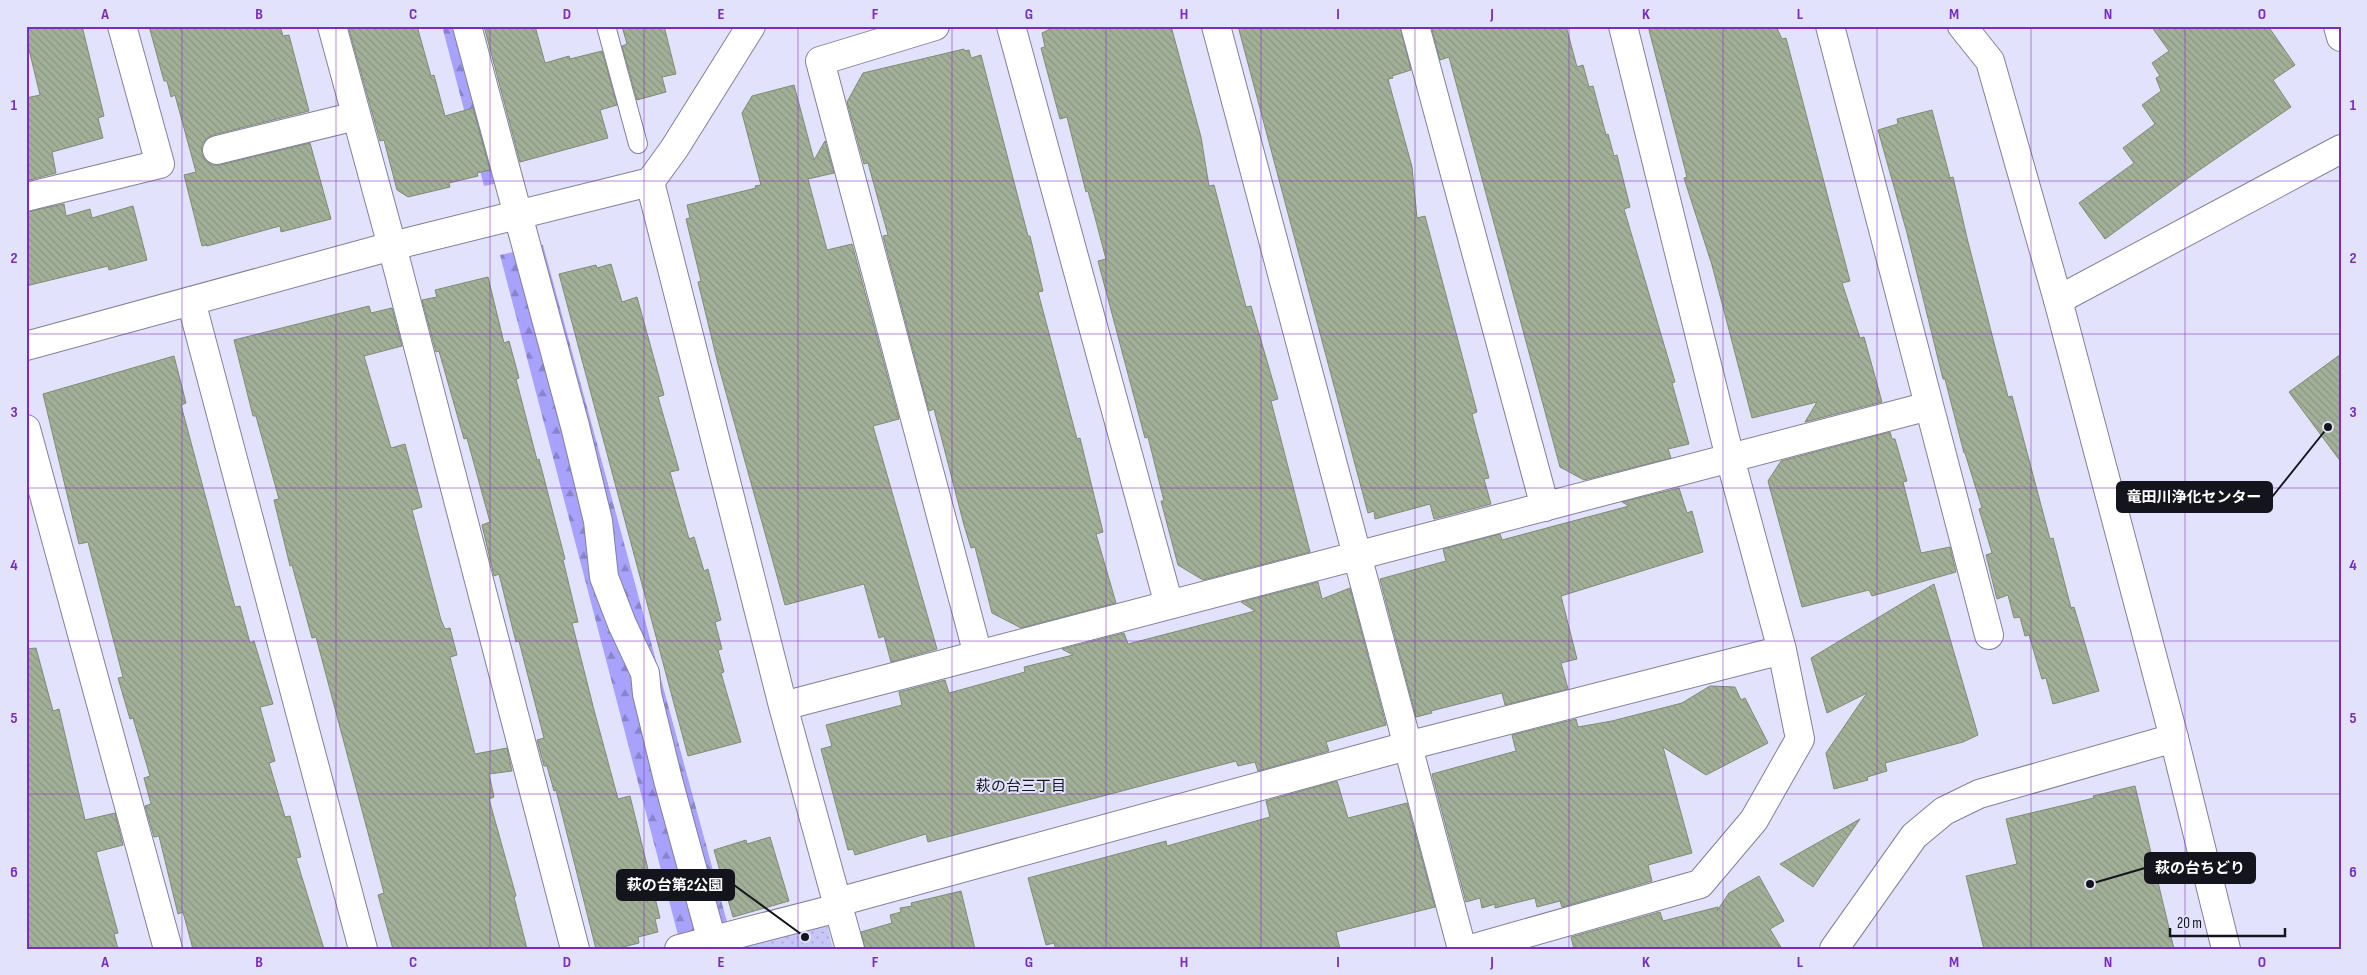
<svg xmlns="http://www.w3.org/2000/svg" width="2367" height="975" viewBox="0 0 2367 975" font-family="'Sofia Sans Condensed','Noto Sans JP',sans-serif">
<defs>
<pattern id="grass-dots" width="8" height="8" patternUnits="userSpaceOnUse" patternTransform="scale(1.25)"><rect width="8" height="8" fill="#c7c6f6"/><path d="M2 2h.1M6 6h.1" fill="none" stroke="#aaa9d2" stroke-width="1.8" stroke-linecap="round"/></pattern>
<pattern id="forest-firs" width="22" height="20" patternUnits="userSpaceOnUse" patternTransform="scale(1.25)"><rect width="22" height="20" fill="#a8a2fc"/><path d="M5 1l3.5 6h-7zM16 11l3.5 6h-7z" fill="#8883cb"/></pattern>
<pattern id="building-back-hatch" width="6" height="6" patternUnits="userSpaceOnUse" patternTransform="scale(1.25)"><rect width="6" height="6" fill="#a3b098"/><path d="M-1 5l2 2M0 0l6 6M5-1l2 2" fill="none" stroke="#8b9683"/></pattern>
</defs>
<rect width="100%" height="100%" fill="#e2e2fd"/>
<path fill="url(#grass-dots)" d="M 827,925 L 833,949 L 734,949 Z"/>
<path fill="url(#forest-firs)" d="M 442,26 L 477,26 L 517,179 L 484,186 Z
M 543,245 L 727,922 L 678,935 L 500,255 Z"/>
<path fill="url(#building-back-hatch)" stroke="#7f8c75" d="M 26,26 L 82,26 L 104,116 L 98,118 L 103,138 L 52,152 L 56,173 L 26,181 L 26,98 L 40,95 L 26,37 Z
M 149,26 L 280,26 L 283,36 L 289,35 L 309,111 L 213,135 L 207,138 L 202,145 L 202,154 L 205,160 L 212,165 L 220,165 L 310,143 L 331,219 L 281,232 L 280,226 L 207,246 L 206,245 L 202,246 L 184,175 L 196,172 L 175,95 L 171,97 L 167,81 L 164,81 Z
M 348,26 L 417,26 L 431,76 L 434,75 L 445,116 L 473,108 L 490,170 L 477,173 L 478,176 L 449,183 L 450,187 L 408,197 L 397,190 L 384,140 L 380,141 Z
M 484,26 L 535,26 L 545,63 L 569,56 L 570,59 L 602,51 L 617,105 L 600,110 L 608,138 L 520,162 Z
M 622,26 L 664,26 L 676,74 L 662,77 L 666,92 L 637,100 L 622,46 L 627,44 Z
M 1056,26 L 1171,26 L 1201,137 L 1209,186 L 1214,185 L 1246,307 L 1251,306 L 1278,399 L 1271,401 L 1310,552 L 1203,580 L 1178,565 L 1161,501 L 1164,501 L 1148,437 L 1145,438 L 1098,261 L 1106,259 L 1088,191 L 1086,192 L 1067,117 L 1060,119 L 1041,48 L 1045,47 L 1042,33 Z
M 1238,26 L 1400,26 L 1411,70 L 1392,76 L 1393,78 L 1388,79 L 1412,167 L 1417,218 L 1425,216 L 1477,412 L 1472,414 L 1489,478 L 1484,479 L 1491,504 L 1434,519 L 1430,504 L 1375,519 L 1374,511 L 1368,513 Z
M 1431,26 L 1566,26 L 1577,67 L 1583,65 L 1589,87 L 1593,86 L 1606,135 L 1608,134 L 1614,156 L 1617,155 L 1630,207 L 1624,209 L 1675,382 L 1672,383 L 1689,444 L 1668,449 L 1671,458 L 1584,480 L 1560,467 L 1449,57 L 1440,60 Z
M 1648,26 L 1776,26 L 1782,39 L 1786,38 L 1850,281 L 1842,283 L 1860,338 L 1864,337 L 1882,402 L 1805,422 L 1817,402 L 1752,418 L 1712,265 L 1684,178 L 1687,177 Z
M 2151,26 L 2268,26 L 2295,65 L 2273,80 L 2291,107 L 2198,171 L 2105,239 L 2079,203 L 2134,163 L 2123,148 L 2155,124 L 2142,105 L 2161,91 L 2156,78 L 2160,76 L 2152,63 L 2169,51 Z
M 964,49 L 964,51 L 969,50 L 971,58 L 981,55 L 1028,236 L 1030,236 L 1043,291 L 1038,292 L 1077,439 L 1080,438 L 1103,532 L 1096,534 L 1116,603 L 1021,628 L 992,613 L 975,547 L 971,548 L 964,525 L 934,409 L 929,411 L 883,236 L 888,235 L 868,163 L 864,164 L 847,102 L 863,73 Z
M 794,85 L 814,160 L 825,141 L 834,173 L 808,179 L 827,250 L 852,244 L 899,419 L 873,426 L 937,649 L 891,662 L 884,636 L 879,638 L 864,584 L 785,605 L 718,364 L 698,282 L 701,281 L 686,219 L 690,218 L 687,205 L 756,188 L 755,186 L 761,185 L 742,113 L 752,96 Z
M 1932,110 L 1950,178 L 1953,177 L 1967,238 L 2008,397 L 2012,396 L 2050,539 L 2053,538 L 2071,608 L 2074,607 L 2099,691 L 2053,704 L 2046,678 L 2042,679 L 2029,635 L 2025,636 L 2020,617 L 2014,618 L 2008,595 L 1997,599 L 1986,555 L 1992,553 L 1979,509 L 1982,508 L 1965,453 L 1964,453 L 1945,379 L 1943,379 L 1907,233 L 1878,130 L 1898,124 L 1897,119 Z
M 64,204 L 66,216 L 90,209 L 92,218 L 133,206 L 147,260 L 109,270 L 108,266 L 26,286 L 26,212 Z
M 611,264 L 622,302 L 637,297 L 664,395 L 658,397 L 679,470 L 670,472 L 689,539 L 694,537 L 704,571 L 708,569 L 721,620 L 715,622 L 722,649 L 718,650 L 724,672 L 721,673 L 741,742 L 688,756 L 559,274 L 596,265 L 597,268 Z
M 488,277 L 504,343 L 509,341 L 519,378 L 516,379 L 537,460 L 539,459 L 565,559 L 563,560 L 578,622 L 572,623 L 594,710 L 618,799 L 630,796 L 660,918 L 655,919 L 658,932 L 638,937 L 639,943 L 615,949 L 596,949 L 556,790 L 554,791 L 547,766 L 544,766 L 537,740 L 544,738 L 519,641 L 516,642 L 499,574 L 494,576 L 482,525 L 490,522 L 467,438 L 464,439 L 439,351 L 436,352 L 422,300 L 437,297 L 435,290 Z
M 369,306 L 371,313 L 392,308 L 402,346 L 364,356 L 391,448 L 405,444 L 422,507 L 412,510 L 441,620 L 445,629 L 450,628 L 457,655 L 450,657 L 475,754 L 507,748 L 512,771 L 489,774 L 494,797 L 489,799 L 516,896 L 514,897 L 527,949 L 393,949 L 378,895 L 384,893 L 316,637 L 312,638 L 292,565 L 290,566 L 274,500 L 279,499 L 256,416 L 253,416 L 234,340 Z
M 2341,354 L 2341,462 L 2289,392 Z
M 174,356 L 186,403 L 181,405 L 235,607 L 240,606 L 250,643 L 254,641 L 273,704 L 260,707 L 275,761 L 269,763 L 285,817 L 290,816 L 301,857 L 296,858 L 324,949 L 193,949 L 183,912 L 178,914 L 159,836 L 154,837 L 145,806 L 151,804 L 144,778 L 150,776 L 133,718 L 130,719 L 118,678 L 123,677 L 88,542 L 79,544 L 43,394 Z
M 1890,432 L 1892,439 L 1895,439 L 1907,481 L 1903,482 L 1921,553 L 1950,547 L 1956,572 L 1872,596 L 1869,590 L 1802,607 L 1768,481 L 1781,461 Z
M 1679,488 L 1687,513 L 1692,511 L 1703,552 L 1561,596 L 1577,659 L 1561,663 L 1568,689 L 1505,705 L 1502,693 L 1431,711 L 1432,713 L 1416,717 L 1380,579 L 1446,561 L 1443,549 L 1500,534 L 1502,540 L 1629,506 L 1622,502 Z
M 1318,582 L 1322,599 L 1350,588 L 1386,725 L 1326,742 L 1329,751 L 1258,771 L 1255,762 L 1238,766 L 1236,761 L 928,842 L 926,834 L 855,855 L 853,849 L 848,850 L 821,749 L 832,746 L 826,725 L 902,705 L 899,692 L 945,680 L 949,693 L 1025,672 L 1024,667 L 1073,655 L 1062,649 L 1124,633 L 1128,644 L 1255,611 L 1241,602 Z
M 1934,584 L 1978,735 L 1963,742 L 1885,763 L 1887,771 L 1867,777 L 1868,780 L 1834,789 L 1826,753 L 1867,693 L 1827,713 L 1811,658 Z
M 36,648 L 53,711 L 59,709 L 85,820 L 115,813 L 123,845 L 96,852 L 118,933 L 114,934 L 118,949 L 26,949 L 26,649 Z
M 1710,686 L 1735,687 L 1741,700 L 1745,698 L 1768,743 L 1706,775 L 1663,747 L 1692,853 L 1648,865 L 1652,881 L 1562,907 L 1560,901 L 1537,907 L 1535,898 L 1495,908 L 1495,904 L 1482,908 L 1480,898 L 1466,902 L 1432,774 L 1516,751 L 1512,735 L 1576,719 L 1578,727 L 1612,721 L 1682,703 Z
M 1337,781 L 1348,818 L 1407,803 L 1435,907 L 1336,932 L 1340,949 L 1056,949 L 1054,943 L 1046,945 L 1028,878 L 1166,841 L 1167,846 L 1270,817 L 1266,801 Z
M 2135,786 L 2174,949 L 1984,949 L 1966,876 L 2017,864 L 2006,819 L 2094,798 L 2093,796 Z
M 1860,819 L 1813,887 L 1780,864 Z
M 770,837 L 789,901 L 733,917 L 714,850 L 746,840 L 747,844 Z
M 1759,876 L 1784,921 L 1770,929 L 1782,949 L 1574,949 L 1571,937 L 1660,912 L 1663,921 L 1718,907 L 1717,911 L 1729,893 Z
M 961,891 L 975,949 L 865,949 L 861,932 L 892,923 L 890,915 L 901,912 L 900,908 L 912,906 L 911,903 Z"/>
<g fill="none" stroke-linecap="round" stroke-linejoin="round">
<defs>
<path id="service" d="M 606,26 L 638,144"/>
<path id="pedestrian" d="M 467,26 L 575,426 L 598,521 L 604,577 L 622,624 L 645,673 L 647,694 L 668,780 L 712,941
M 217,150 L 356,116
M 679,949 L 838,908"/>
<path id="minor" d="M 332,26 L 392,246 L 575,949
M 935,26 L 820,61 L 978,655
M 1011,26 L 1169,605
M 1216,26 L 1462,949
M 1415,26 L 1545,507
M 1830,26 L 1989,635
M 2338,26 L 2341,37
M 650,182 L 783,706 L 850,949
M 26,197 L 160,164 L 122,26
M 2058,300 L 2341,149
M 191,301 L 363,949
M 26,429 L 168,949
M 783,706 L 1929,406
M 838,902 L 1407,746 L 1782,650
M 1471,949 L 1700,884 L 1754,820 L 1800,739 L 1782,650 L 1730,458 L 1623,26
M 1834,949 L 1914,836 L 1944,811 L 1979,794 L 2174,738"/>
<path id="tertiary" d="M 1962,26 L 1990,61 L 2058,300 L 2174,738 L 2226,949
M 26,346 L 392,246 L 650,182 L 674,149 L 751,26"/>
</defs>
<use href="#service" stroke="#818199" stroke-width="20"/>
<use href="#pedestrian" stroke="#818199" stroke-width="30"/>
<use href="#minor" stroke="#818199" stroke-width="30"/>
<use href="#tertiary" stroke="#818199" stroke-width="30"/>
<use href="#service" stroke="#fff" stroke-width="18"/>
<use href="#pedestrian" stroke="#fff" stroke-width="28"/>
<use href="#minor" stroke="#fff" stroke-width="28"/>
<use href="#tertiary" stroke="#fff" stroke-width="28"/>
</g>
<path fill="none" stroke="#7b2cbf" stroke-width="1" stroke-opacity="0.55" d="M 182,26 L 182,949M 336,26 L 336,949M 490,26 L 490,949M 644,26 L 644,949M 798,26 L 798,949M 952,26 L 952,949M 1106,26 L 1106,949M 1261,26 L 1261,949M 1415,26 L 1415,949M 1569,26 L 1569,949M 1723,26 L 1723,949M 1877,26 L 1877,949M 2031,26 L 2031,949M 2185,26 L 2185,949M 26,181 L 2341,181M 26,334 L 2341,334M 26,488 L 2341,488M 26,641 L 2341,641M 26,794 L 2341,794"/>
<g text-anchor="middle" stroke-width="4" stroke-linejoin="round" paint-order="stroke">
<g font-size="15" fill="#14141d" stroke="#e2e2fd">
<text x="1021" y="791">萩の台三丁目</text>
</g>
</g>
<path fill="none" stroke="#14141d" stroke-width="2" d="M2328 427L2272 497M2090 884L2145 868M805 937L734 885"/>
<g fill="#14141d" stroke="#e2e2fd" stroke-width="2">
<circle cx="2328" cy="427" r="5"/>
<circle cx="2090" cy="884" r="5"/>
<circle cx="805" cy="937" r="5"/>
</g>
<g fill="#14141d" stroke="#14141d" stroke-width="2">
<rect x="2117" y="482" width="155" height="30" rx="5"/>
<rect x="2145" y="853" width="110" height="30" rx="5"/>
<rect x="617" y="870" width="117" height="30" rx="5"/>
</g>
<g font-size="15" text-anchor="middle" font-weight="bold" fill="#fff">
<text x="2194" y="502">竜田川浄化センター</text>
<text x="2200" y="873">萩の台ちどり</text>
<text x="675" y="890">萩の台第2公園</text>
</g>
<rect width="2367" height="975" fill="none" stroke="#e2e2fd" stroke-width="55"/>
<path d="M2170 928v8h115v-8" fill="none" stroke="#14141d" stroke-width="2.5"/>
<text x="2177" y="928" font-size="15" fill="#14141d" stroke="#e2e2fd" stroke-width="4" paint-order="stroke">20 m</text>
<rect x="28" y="28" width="2312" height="920" fill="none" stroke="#7b2cbf" stroke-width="2"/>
<g font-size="16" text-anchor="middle" font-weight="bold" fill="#7b2cbf">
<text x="105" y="19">A</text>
<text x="259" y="19">B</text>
<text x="413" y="19">C</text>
<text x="567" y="19">D</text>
<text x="721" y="19">E</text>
<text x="875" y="19">F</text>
<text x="1029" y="19">G</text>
<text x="1184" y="19">H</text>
<text x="1338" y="19">I</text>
<text x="1492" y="19">J</text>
<text x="1646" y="19">K</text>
<text x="1800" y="19">L</text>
<text x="1954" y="19">M</text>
<text x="2108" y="19">N</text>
<text x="2262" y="19">O</text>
<text x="14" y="110">1</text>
<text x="2353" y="110">1</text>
<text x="14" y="263">2</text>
<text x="2353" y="263">2</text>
<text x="14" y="417">3</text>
<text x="2353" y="417">3</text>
<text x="14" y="570">4</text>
<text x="2353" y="570">4</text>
<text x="14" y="723">5</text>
<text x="2353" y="723">5</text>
<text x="14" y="877">6</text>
<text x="2353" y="877">6</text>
<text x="105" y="967">A</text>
<text x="259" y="967">B</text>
<text x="413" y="967">C</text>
<text x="567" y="967">D</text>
<text x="721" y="967">E</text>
<text x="875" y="967">F</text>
<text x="1029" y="967">G</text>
<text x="1184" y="967">H</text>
<text x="1338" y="967">I</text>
<text x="1492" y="967">J</text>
<text x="1646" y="967">K</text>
<text x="1800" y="967">L</text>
<text x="1954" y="967">M</text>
<text x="2108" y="967">N</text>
<text x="2262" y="967">O</text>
</g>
</svg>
